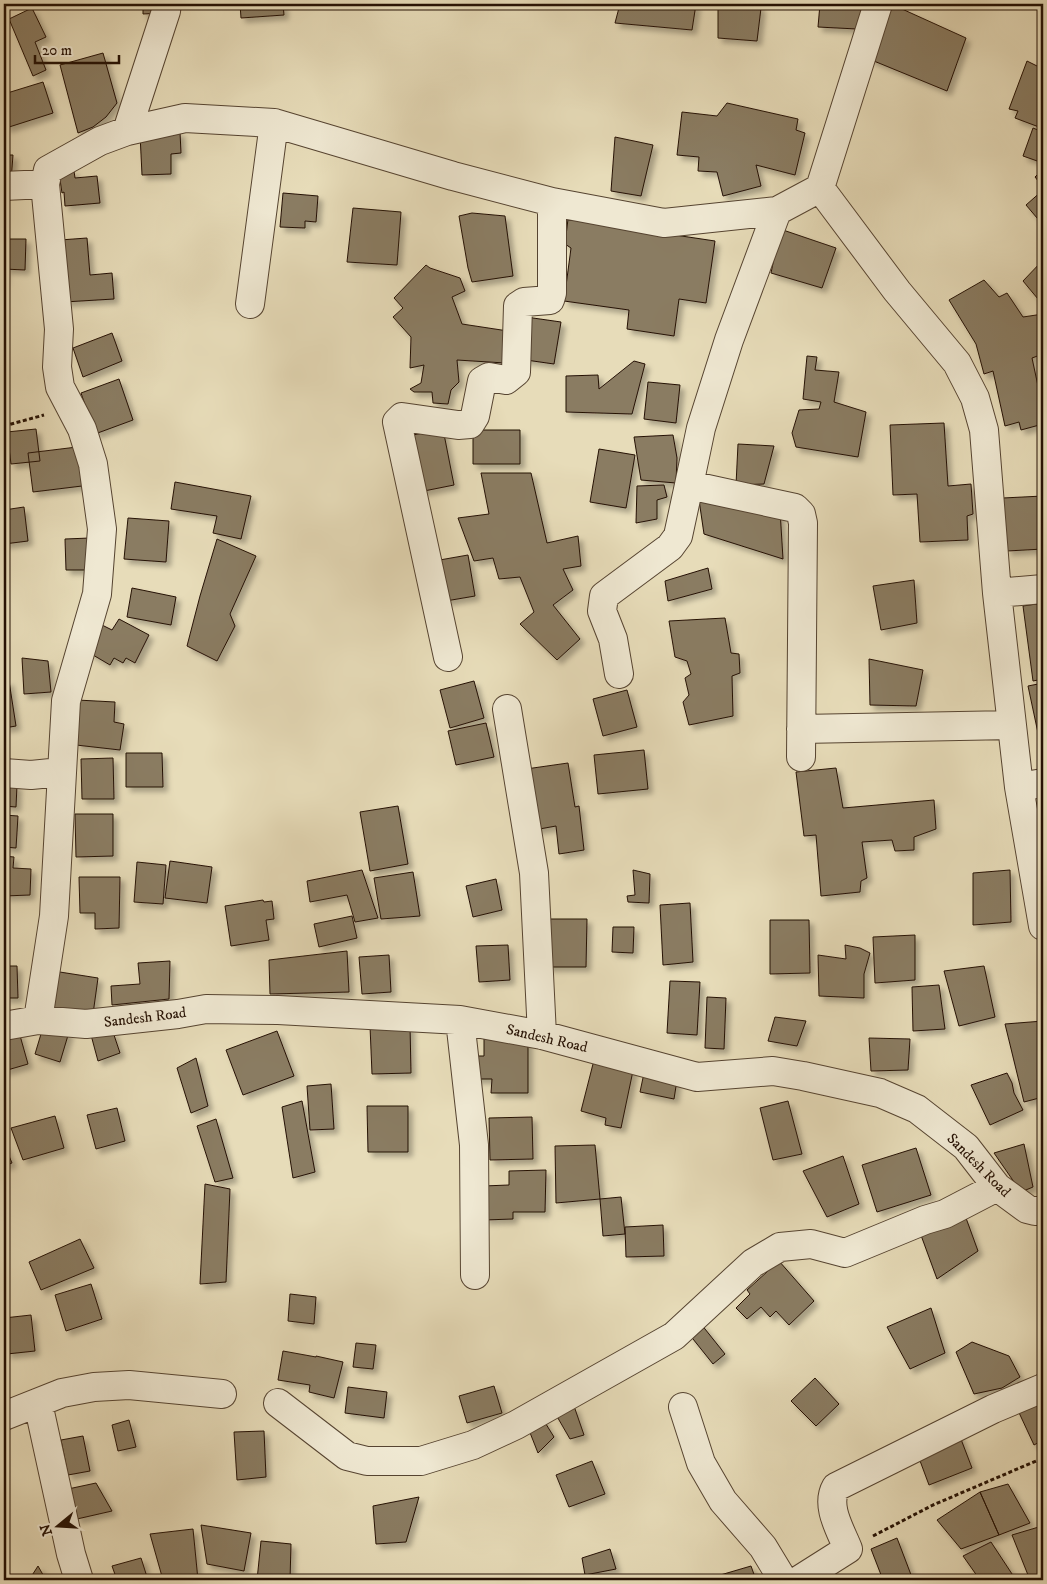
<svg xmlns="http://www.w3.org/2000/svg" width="1047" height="1584" viewBox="0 0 1047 1584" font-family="'IM FELL DW Pica',serif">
<defs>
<filter id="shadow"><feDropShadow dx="4.5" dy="4.5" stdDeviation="2.5" flood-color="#0004"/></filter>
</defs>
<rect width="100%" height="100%" fill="#e7dcb9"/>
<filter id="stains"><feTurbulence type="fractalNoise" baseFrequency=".004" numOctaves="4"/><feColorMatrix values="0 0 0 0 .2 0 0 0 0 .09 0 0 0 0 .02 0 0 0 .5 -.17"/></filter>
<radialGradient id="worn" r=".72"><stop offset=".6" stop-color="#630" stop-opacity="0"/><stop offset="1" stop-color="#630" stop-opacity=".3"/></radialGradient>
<path fill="#8a7b62" stroke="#251104" filter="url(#shadow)" d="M 143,4 L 161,4 L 161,13 L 143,14 Z
M 240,4 L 283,4 L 284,15 L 241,18 Z
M 620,4 L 696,4 L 692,30 L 615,23 Z
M 718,4 L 757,4 L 761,8 L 757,41 L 718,38 Z
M 820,4 L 865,4 L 857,29 L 818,27 Z
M 891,4 L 966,38 L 947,91 L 869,59 Z
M 32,8 L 46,37 L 35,42 L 46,70 L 33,76 L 9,19 Z
M 103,53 L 117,103 L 106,117 L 93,127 L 78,133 L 60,65 Z
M 1027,61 L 1043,69 L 1043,163 L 1023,156 L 1033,128 L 1038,130 L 1039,127 L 1015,118 L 1018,111 L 1009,109 Z
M 43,82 L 53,113 L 6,128 L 4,122 L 4,94 Z
M 727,103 L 798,119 L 796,130 L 805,133 L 795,175 L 756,165 L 761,186 L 723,196 L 717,172 L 698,171 L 699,157 L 677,155 L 682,112 L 717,116 Z
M 180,132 L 181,153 L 171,154 L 171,174 L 142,175 L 140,134 Z
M 615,137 L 653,145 L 641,196 L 611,191 Z
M 4,155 L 13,155 L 11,181 L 4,181 Z
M 1043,169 L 1043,187 L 1035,177 Z
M 74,171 L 75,178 L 97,176 L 100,203 L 65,206 L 64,192 L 62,193 L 59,173 Z
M 1043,190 L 1043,225 L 1026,205 Z
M 283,193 L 318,196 L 316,222 L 305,221 L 305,228 L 280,227 Z
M 353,208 L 401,212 L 397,265 L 347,262 Z
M 472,213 L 505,216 L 513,276 L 472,282 L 468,268 L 459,216 Z
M 568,219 L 715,241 L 706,303 L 679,299 L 674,336 L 627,329 L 629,310 L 564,301 L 571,248 L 565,244 Z
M 780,229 L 836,248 L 822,288 L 771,273 Z
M 87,238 L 90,275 L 112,273 L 114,299 L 64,302 L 60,240 Z
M 5,239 L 26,239 L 25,270 L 4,269 L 4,280 Z
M 1043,260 L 1043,305 L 1023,281 Z
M 426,265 L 430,268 L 460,278 L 465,291 L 452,297 L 462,324 L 508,331 L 505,363 L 457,360 L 459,382 L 451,390 L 448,404 L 433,403 L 432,392 L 414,392 L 410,389 L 421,383 L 424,365 L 410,368 L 411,337 L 393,317 L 403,308 L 394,298 Z
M 984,280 L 999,297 L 1007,293 L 1023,317 L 1043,314 L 1043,354 L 1032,358 L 1038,386 L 1043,386 L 1043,424 L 1021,430 L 1019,422 L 1005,426 L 993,371 L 984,374 L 976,344 L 949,300 Z
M 526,317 L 561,322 L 554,364 L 519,359 Z
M 112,333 L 122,361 L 83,377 L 73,348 Z
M 807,356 L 817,357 L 815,370 L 839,372 L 834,402 L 866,412 L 858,457 L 796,447 L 792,433 L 799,410 L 819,409 L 821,402 L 803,399 Z
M 634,361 L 645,364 L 632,414 L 566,412 L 566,376 L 598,375 L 599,389 Z
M 119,379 L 133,420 L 95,434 L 81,393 Z
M 648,382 L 680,385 L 676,423 L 644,419 Z
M 944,423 L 948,486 L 971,484 L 973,514 L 967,516 L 968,540 L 920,542 L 917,494 L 893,495 L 890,425 Z
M 36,429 L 40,461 L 11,464 L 7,432 Z
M 443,429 L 454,485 L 419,492 L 408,436 Z
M 473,430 L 520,430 L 520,464 L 473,464 Z
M 673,435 L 677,458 L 676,483 L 641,480 L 634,437 Z
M 738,444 L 774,446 L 764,484 L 736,485 Z
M 77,447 L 82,486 L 33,492 L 28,453 Z
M 599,449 L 635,455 L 626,508 L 590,502 Z
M 481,473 L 531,473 L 547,543 L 578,536 L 581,566 L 563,569 L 573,590 L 553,605 L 580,639 L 557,660 L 520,624 L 534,612 L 520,577 L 499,579 L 493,558 L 474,561 L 458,518 L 489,514 Z
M 175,482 L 251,496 L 241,539 L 213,533 L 217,516 L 171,509 Z
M 664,485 L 667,497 L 657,500 L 657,519 L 636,523 L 637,486 Z
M 698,493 L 780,510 L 783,559 L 704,534 Z
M 1043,496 L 1043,549 L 1007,551 L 1003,498 Z
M 24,507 L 28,541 L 4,544 L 4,510 Z
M 128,518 L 169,521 L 166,562 L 124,559 Z
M 90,538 L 91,570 L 66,570 L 65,539 Z
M 217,539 L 256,556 L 230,614 L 235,626 L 217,661 L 187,646 L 200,596 Z
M 468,555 L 475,596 L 440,602 L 434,561 Z
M 708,568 L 712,589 L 668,601 L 665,581 Z
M 914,580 L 917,623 L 881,630 L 873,586 Z
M 132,588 L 176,597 L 171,625 L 127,617 Z
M 1043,603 L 1043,679 L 1033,681 L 1023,606 Z
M 725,618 L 731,653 L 739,654 L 740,673 L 732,676 L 733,716 L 689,725 L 683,702 L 689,695 L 685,678 L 691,674 L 687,661 L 675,657 L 669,621 Z
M 119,619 L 149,635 L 135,663 L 126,658 L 123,663 L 114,658 L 110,665 L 88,652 L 102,625 L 112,630 Z
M 22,658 L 48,661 L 51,692 L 24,694 Z
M 869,659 L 923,670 L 916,706 L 870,705 Z
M 9,681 L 16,726 L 4,728 L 4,682 Z
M 474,681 L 484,718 L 450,728 L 440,690 Z
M 1043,683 L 1043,732 L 1038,733 L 1028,686 Z
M 627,690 L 637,727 L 603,736 L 593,699 Z
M 77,700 L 115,702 L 114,722 L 124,724 L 120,750 L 76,745 Z
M 486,723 L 494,757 L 456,765 L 448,731 Z
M 644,750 L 648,789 L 598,794 L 594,755 Z
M 126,753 L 162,753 L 163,787 L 126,787 Z
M 113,758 L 114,799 L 82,799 L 81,759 Z
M 568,763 L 575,807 L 579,806 L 584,850 L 559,854 L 556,826 L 534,830 L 526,769 Z
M 836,768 L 843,808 L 934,800 L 936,829 L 914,837 L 914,850 L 895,851 L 892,840 L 862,842 L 867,878 L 861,881 L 860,892 L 821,896 L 816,835 L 804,836 L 796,772 Z
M 4,784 L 17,785 L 16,807 L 4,806 Z
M 398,806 L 408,864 L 370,871 L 360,812 Z
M 75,814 L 113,814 L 113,856 L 76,857 Z
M 4,815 L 18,816 L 16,848 L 4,847 Z
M 4,856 L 14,857 L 13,868 L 31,869 L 30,895 L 4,896 Z
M 170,861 L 212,867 L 207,903 L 165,898 Z
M 137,862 L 166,865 L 163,904 L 134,902 Z
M 362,870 L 378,918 L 355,922 L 347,895 L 310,902 L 307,881 Z
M 633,870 L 650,874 L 649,903 L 628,902 L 627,896 L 635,895 Z
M 1010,870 L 1011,922 L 973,925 L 973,873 Z
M 413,872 L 420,916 L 381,919 L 374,878 Z
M 79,877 L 120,877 L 119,928 L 95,929 L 95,913 L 80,913 Z
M 496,879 L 502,910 L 473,917 L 466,886 Z
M 263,900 L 264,902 L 272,901 L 274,919 L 266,920 L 269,940 L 231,946 L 225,906 Z
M 690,903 L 693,962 L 663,965 L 660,905 Z
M 352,916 L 357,938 L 319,947 L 314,924 Z
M 545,919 L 587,919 L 586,967 L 544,967 Z
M 770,920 L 809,920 L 810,973 L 770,974 Z
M 613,927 L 634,927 L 633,953 L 612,952 Z
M 915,935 L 915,980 L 875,983 L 873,937 Z
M 508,945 L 510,980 L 479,982 L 476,946 Z
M 845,945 L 860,948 L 870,953 L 864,974 L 864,998 L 819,996 L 818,955 L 846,959 Z
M 347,951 L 349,992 L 270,994 L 269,960 Z
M 389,955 L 391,992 L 362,994 L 359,957 Z
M 170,961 L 169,999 L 112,1005 L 111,986 L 140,984 L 138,963 Z
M 4,966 L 17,966 L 18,998 L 4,998 Z
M 984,966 L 995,1017 L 959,1026 L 944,971 Z
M 47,970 L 98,978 L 93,1014 L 42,1007 Z
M 670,981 L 700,982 L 697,1035 L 667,1033 Z
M 939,985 L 945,1029 L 913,1031 L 912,987 Z
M 707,997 L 726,998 L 724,1049 L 705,1048 Z
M 775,1017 L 806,1021 L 797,1046 L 768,1041 Z
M 1043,1021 L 1043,1097 L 1024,1102 L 1005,1024 Z
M 44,1024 L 69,1032 L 60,1062 L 35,1054 Z
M 410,1025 L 411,1073 L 372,1074 L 370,1026 Z
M 277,1031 L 294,1076 L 243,1095 L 226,1050 Z
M 19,1032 L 28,1064 L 4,1071 L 4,1037 Z
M 113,1032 L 120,1053 L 98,1061 L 91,1035 Z
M 484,1035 L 528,1036 L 528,1093 L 491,1093 L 492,1079 L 470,1079 L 471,1056 L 484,1056 Z
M 869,1038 L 910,1039 L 908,1070 L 871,1071 Z
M 196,1058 L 208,1106 L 191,1113 L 177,1068 Z
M 594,1060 L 634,1066 L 621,1128 L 605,1125 L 606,1118 L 581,1111 Z
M 644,1073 L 677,1080 L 674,1099 L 640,1092 Z
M 1007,1073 L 1012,1083 L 1014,1093 L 1023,1110 L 990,1125 L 971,1085 Z
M 331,1084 L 334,1129 L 310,1130 L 307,1086 Z
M 302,1101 L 315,1172 L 293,1178 L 282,1107 Z
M 788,1101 L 802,1154 L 773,1160 L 760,1108 Z
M 367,1106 L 408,1106 L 408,1152 L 368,1152 Z
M 117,1108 L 125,1141 L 96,1149 L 87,1115 Z
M 55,1116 L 64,1148 L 23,1160 L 11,1128 Z
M 532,1117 L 533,1159 L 490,1160 L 489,1118 Z
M 216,1119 L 233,1178 L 215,1182 L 197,1126 Z
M 4,1144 L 12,1163 L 4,1166 Z
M 1024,1144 L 1033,1187 L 1021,1192 L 994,1153 Z
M 595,1145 L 600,1199 L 556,1203 L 555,1146 Z
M 916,1148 L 931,1195 L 877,1212 L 862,1165 Z
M 843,1156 L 859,1204 L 827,1217 L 803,1171 Z
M 546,1170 L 545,1212 L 513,1212 L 513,1219 L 484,1220 L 483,1186 L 509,1185 L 509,1171 Z
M 205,1184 L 230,1189 L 226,1282 L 200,1284 Z
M 621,1197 L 625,1234 L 603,1236 L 600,1199 Z
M 966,1218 L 978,1251 L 937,1279 L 918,1227 Z
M 663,1225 L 664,1256 L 626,1257 L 625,1227 Z
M 80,1239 L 94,1268 L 41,1290 L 29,1262 Z
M 779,1261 L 814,1301 L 789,1325 L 776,1311 L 770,1317 L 761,1307 L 747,1319 L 736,1308 L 750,1294 L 747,1290 Z
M 91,1284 L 102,1319 L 66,1331 L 55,1295 Z
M 290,1294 L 316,1297 L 314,1324 L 288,1321 Z
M 931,1308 L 945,1353 L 910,1369 L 887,1327 Z
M 1043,1308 L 1043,1327 L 1038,1316 Z
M 31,1315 L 35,1351 L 7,1354 L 4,1318 Z
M 701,1324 L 725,1354 L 713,1364 L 689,1334 Z
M 972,1342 L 1009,1356 L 1020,1377 L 1002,1388 L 974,1394 L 956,1352 Z
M 356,1343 L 376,1345 L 373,1369 L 353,1367 Z
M 283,1351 L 316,1357 L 316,1356 L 343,1362 L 334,1398 L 309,1392 L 310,1385 L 278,1380 Z
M 815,1378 L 839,1404 L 816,1426 L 791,1401 Z
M 494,1386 L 502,1413 L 467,1423 L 459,1396 Z
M 348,1387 L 387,1392 L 384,1418 L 345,1413 Z
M 1043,1391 L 1043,1440 L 1034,1445 L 1015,1404 Z
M 574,1406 L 584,1435 L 570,1439 L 555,1413 Z
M 541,1416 L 554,1437 L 538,1453 L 527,1425 Z
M 129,1420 L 136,1447 L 118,1451 L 112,1425 Z
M 264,1431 L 266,1477 L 237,1480 L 234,1432 Z
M 959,1434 L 972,1468 L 929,1485 L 916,1450 Z
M 83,1436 L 90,1471 L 68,1475 L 61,1440 Z
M 592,1461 L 605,1494 L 569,1507 L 556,1475 Z
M 96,1483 L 112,1511 L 77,1519 L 68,1489 Z
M 1008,1484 L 1030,1523 L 999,1535 L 980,1492 Z
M 980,1492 L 999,1535 L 961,1549 L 937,1520 Z
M 419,1497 L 406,1542 L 376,1544 L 373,1506 Z
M 201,1525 L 251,1533 L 244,1571 L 207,1564 Z
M 1042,1526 L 1043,1531 L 1043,1580 L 1030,1580 L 1012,1535 Z
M 193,1529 L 198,1580 L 163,1580 L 150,1534 Z
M 897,1538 L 913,1580 L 883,1580 L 871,1549 Z
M 261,1541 L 291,1544 L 290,1580 L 257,1580 Z
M 991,1542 L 1016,1580 L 980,1580 L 963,1556 Z
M 610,1549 L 616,1569 L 585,1575 L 582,1558 Z
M 141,1558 L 148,1580 L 117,1580 L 112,1566 Z
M 38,1566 L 46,1580 L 29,1580 Z
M 751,1566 L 756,1580 L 719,1580 L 717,1576 Z"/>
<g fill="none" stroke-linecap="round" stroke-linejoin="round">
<defs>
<path id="minor" d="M 127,131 L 166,11 L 167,4
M 4,186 L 45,184
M 820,188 L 897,291 L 957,363 L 975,398 L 984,430 L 997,593 L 1019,787 L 1043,926
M 777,211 L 729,340 L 701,428 L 689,485 L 795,508 L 801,514 L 803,523 L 801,757
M 250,304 L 274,123
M 997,593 L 1043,589
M 448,657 L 397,422 L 402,417 L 458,425 L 470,424 L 475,416 L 482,381 L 489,377 L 506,380 L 516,372 L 518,306 L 524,302 L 550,300 L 552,293 L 552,202
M 619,674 L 613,639 L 602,611 L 604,596 L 670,547 L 678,536 L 689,485
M 507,709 L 534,873 L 542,1035
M 801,729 L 1012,725
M 4,773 L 31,775 L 61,772
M 1019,787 L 1043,783
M 38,1020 L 54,916 L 66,701 L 97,594 L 102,529 L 93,464 L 82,429 L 60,387 L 57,367 L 59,329 L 45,184 L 48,170 L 100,141 L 127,131 L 185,118 L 274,123 L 453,176 L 552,202 L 664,223 L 777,211 L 820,188 L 878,4
M 460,1020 L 474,1145 L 475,1275
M 4,1026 L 38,1020 L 86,1024 L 178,1014 L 206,1009 L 278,1010 L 460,1020 L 542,1035 L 697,1077 L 773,1071 L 803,1076 L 880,1093 L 917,1109 L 966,1147 L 997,1187 L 1027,1209 L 1035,1211 L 1043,1211
M 38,1403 L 71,1554 L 79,1580
M 278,1403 L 347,1456 L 367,1461 L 421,1461 L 473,1445 L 516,1425 L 674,1336 L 753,1263 L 780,1247 L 811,1244 L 845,1253 L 925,1220 L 945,1214 L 997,1187
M 683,1407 L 701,1463 L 723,1501 L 763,1547 L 783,1580
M 4,1416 L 62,1393 L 94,1387 L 129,1385 L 222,1394
M 799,1580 L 848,1549 C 841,1531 825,1506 836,1487 L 993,1409 L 1043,1388"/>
</defs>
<use href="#minor" stroke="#564431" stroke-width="30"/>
<path stroke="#251104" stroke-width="3" stroke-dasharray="4 2.5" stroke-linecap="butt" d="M 4,426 L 44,415
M 873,1536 L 933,1505 L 1043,1458"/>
<use href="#minor" stroke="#efe8d2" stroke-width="28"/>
</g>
<g text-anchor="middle" stroke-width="4.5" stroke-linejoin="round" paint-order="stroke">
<g font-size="15" fill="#251104" stroke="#efe8d2">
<text transform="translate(145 1017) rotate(-7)" y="5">Sandesh Road</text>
<text transform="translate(547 1038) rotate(13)" y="5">Sandesh Road</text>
<text transform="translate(979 1165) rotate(45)" y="5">Sandesh Road</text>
</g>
</g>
<rect width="1047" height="1584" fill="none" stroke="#e7dcb9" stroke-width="20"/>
<rect x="5" y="5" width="1037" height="1574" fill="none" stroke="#251104" stroke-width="2.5"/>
<rect x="10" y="10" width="1027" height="1564" fill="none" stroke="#251104"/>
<g transform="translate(58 1526) rotate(252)" stroke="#efe8d2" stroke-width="4" paint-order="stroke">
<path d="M0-4L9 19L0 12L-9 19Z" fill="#251104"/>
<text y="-8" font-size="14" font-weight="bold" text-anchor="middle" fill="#251104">N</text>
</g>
<path d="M35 55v8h84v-8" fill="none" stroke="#251104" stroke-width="2.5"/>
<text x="42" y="55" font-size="15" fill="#251104" stroke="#efe8d2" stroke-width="4" paint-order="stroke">20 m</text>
<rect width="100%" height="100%" filter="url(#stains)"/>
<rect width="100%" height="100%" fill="url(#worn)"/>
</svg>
